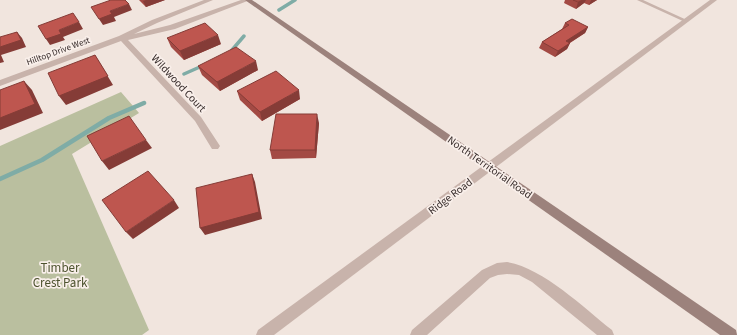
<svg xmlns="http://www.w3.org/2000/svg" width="737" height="335" viewBox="0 0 737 335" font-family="'Source Sans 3',sans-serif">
<rect width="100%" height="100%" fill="#f1e5de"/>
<path fill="#babf9f" d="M 121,92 L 139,113 L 72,154 L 149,330 L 142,335 L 0,335 L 0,146 Z"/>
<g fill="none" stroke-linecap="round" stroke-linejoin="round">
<path stroke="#7faca6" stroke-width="3.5" d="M 279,10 L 295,0
M 232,50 L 244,36
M 184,74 L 202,66"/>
<path stroke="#7faca6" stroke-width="4.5" d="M 0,179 L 42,160 L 109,118 L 144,103"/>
<path fill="#c8b3ab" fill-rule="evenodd" d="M 637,0 L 643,0 L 689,21 L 685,22 Z"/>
<path fill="#c8b3ab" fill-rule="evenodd" d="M 204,0 L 213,0 L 157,23 L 134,34 L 170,25 L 241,0 L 250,0 L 175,29 L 128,40 L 201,117 L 220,146 L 218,149 L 212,149 L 195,121 L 121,41 L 0,86 L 0,80 L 119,36 L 152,20 Z
M 507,262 C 543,268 583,307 612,330 L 614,335 L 597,335 L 532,282 L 519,275 L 507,274 L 498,275 L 490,278 L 427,335 L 410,335 L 412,330 L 482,270 L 497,263 Z"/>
<path fill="#c8b3ab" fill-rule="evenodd" d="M 710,0 L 717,0 L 274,335 L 256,335 L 258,330 Z"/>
<path fill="#9c827c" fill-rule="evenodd" d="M 245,0 L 252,0 L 736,330 L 737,335 L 720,335 Z"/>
</g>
<path fill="#a34a44" d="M 139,0 L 165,0 L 146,7 Z
M 565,0 L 597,0 L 589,5 L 584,3 L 576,9 L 564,3 Z
M 565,23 L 588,27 L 585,33 L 570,43 L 567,49 L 555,57 L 539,48 L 542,42 L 562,29 Z
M 167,38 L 221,44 L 184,60 L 171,47 Z
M 198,66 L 258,70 L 220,91 L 202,75 Z
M 237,91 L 300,99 L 262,121 L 240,100 Z
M 319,123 L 316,158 L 272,159 L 270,150 Z"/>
<path fill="#853c37" d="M 146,0 L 165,0 L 146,7 L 143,1 Z
M 583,0 L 586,0 L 584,3 L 576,9 L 578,2 Z
M 591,0 L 597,0 L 589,5 Z
M 129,4 L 132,10 L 114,17 L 116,21 L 103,25 L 99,19 L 110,11 Z
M 79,22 L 83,29 L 63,37 L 65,40 L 50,45 L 46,39 L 59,30 Z
M 588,27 L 585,33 L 563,47 L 566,41 Z
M 17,32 L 22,38 L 26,47 L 1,55 L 4,62 L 0,63 L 0,47 Z
M 218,35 L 221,44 L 184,60 L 180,51 Z
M 570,43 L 567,49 L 555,57 L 558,51 Z
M 95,55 L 113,85 L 66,105 L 59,96 Z
M 256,61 L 258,70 L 220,91 L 217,82 Z
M 24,81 L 32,90 L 43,113 L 0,130 L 0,118 Z
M 299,90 L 300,99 L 262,121 L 260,112 Z
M 317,114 L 319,123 L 316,158 L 315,150 Z
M 146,140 L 152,148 L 109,170 L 102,161 Z
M 252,174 L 255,182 L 262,219 L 205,235 L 200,228 Z
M 174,200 L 179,208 L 133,239 L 126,232 Z"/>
<path fill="#be564f" stroke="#853c37" d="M 111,0 L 125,0 L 129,4 L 110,11 L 112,14 L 99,19 L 91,7 Z
M 573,0 L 583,0 L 578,2 Z
M 73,13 L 79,22 L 59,30 L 61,34 L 46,39 L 38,26 Z
M 572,19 L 588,27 L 566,41 L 570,43 L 558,51 L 542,42 L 569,25 L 565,23 Z
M 205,23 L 218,35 L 180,51 L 167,38 Z
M 17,32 L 21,40 L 0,47 L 0,37 Z
M 236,47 L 256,61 L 217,82 L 198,66 Z
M 95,55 L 108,76 L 59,96 L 48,73 Z
M 276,71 L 299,90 L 260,112 L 237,91 Z
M 24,81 L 35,104 L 0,118 L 0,90 Z
M 276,114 L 317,114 L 315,150 L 270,150 Z
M 129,116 L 146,140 L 102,161 L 87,136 Z
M 148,171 L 174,200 L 126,232 L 102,200 Z
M 252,174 L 259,212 L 200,228 L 196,188 Z"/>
<g text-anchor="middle" stroke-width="3.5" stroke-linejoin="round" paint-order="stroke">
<g font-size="9" fill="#362b2a" stroke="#f9efea">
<text transform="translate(58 51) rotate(-20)" y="3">Hilltop Drive West</text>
</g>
<g font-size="11" fill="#362b2a" stroke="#f9efea">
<text transform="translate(179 83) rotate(47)" y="4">Wildwood Court</text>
<text transform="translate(490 167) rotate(35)" y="4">North Territorial Road</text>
<text transform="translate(450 196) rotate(-37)" y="4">Ridge Road</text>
</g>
<g font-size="13" fill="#4d532f" stroke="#f9efea">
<text x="60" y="272">Timber<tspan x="60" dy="15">Crest Park</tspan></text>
</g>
</g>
</svg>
